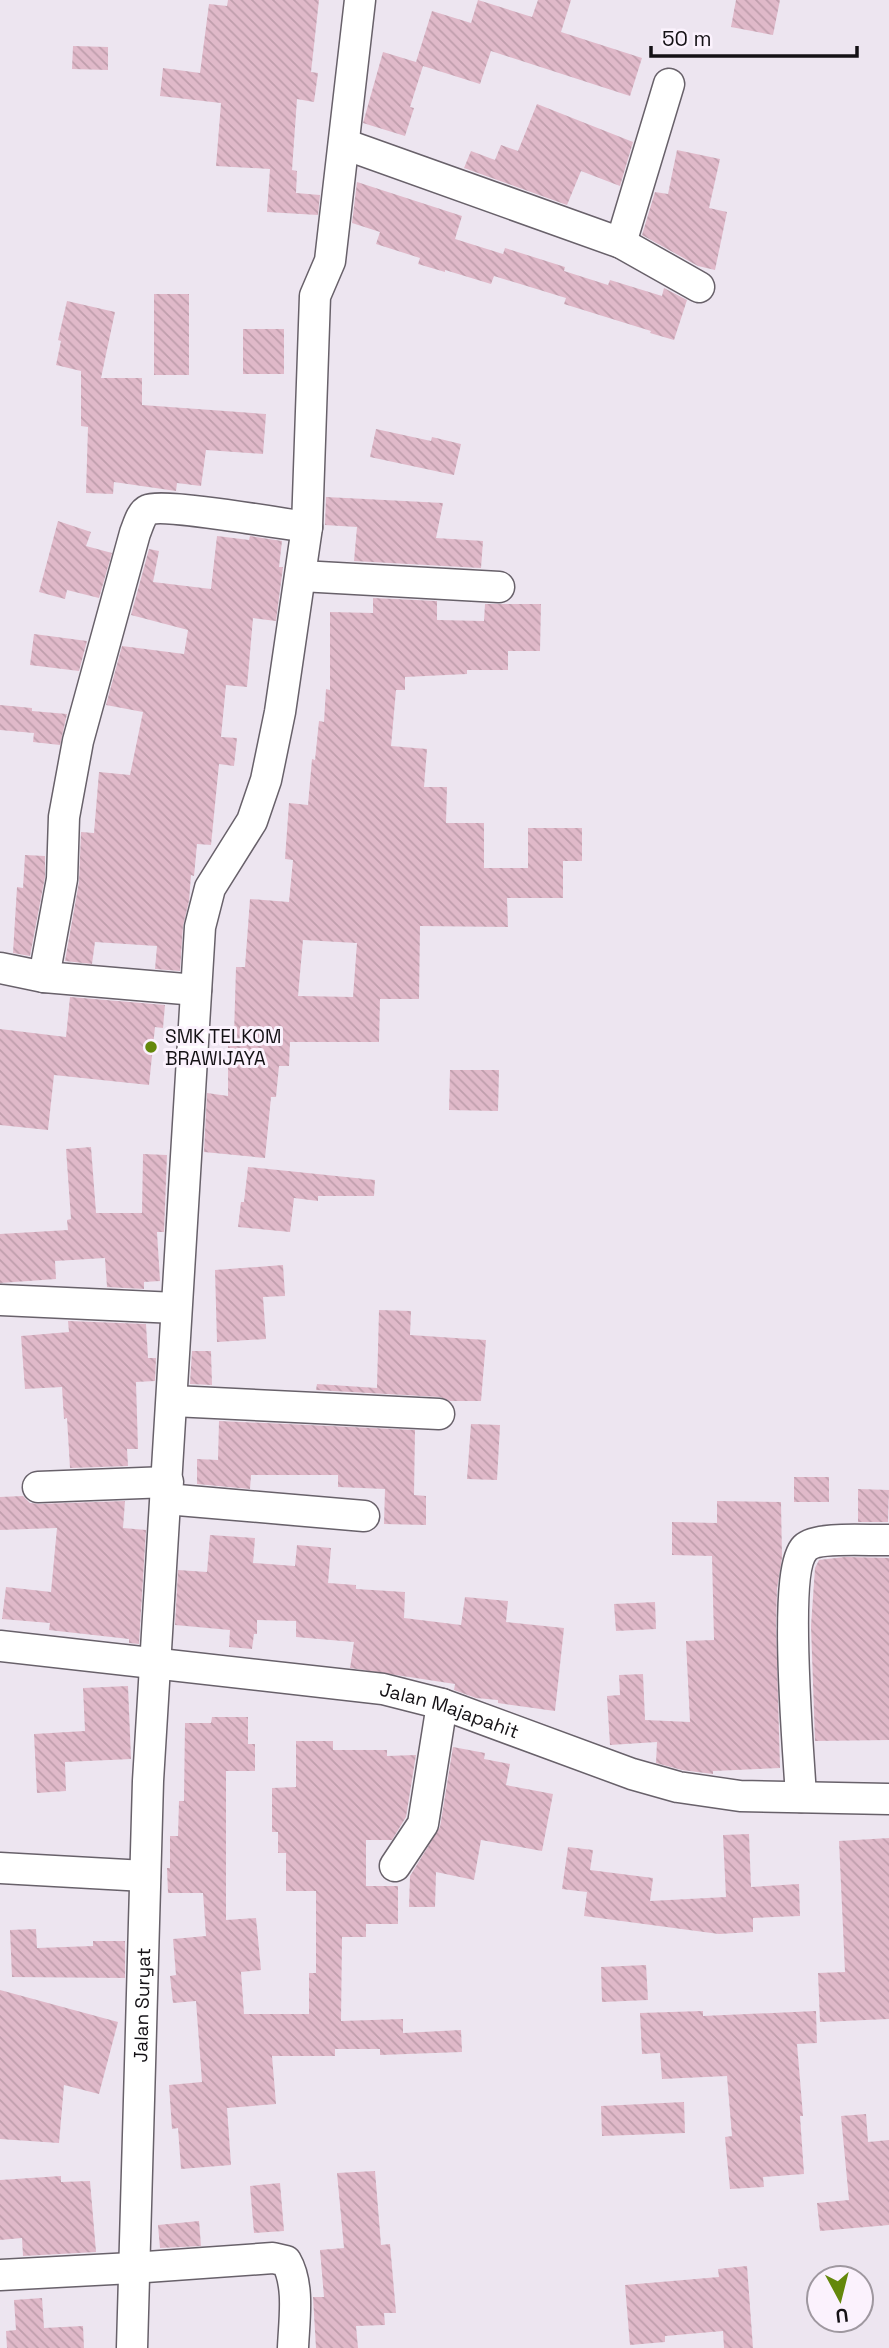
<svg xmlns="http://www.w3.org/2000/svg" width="889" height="2348" viewBox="0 0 889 2348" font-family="'Space Grotesk',sans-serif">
<defs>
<pattern id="building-back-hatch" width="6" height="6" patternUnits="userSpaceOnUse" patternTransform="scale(1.75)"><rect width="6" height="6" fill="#e0b9c9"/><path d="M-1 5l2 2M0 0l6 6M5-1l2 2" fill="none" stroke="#bf9eac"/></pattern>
</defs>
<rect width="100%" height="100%" fill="#ede5f0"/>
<path fill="url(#building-back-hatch)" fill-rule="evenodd" d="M 228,0 L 319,0 L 311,72 L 318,73 L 314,102 L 297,99 L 292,170 L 297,171 L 296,193 L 320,195 L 318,215 L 267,212 L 270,169 L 216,166 L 221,103 L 160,96 L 163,68 L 200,73 L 209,4 L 227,6 Z
M 478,0 L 532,17 L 538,0 L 571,0 L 561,32 L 642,58 L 630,96 L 491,51 L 480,84 L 423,66 L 410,107 L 414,108 L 405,136 L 363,123 L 383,52 L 416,62 L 432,11 L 471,23 Z
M 736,0 L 780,0 L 773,35 L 731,27 Z
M 73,46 L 108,47 L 108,70 L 72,69 Z
M 537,104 L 633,142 L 620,186 L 581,171 L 567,205 L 464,168 L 471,151 L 495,160 L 501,145 L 518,151 Z
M 677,150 L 720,159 L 709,208 L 727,212 L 715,270 L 698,266 L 642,235 L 655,192 L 668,194 Z
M 357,182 L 462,216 L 455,239 L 503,254 L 505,248 L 565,267 L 564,271 L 608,285 L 610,280 L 662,296 L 664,288 L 687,300 L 674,340 L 650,333 L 651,331 L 564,304 L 566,298 L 494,276 L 491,284 L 445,270 L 445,272 L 418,264 L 420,258 L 376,244 L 380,232 L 352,223 Z
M 154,294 L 189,294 L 189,375 L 154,375 Z
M 67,301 L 115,312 L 101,378 L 142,378 L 142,405 L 266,414 L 263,454 L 206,450 L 201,486 L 177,483 L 176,491 L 114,482 L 113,494 L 86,493 L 88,427 L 81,426 L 81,371 L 56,365 L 61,341 L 58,340 Z
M 243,329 L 284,329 L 284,374 L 243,374 Z
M 376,429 L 431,441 L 432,437 L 461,444 L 454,475 L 370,457 Z
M 326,497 L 443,503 L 436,538 L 483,541 L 481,568 L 354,561 L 357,527 L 325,525 Z
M 58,521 L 91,532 L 86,546 L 112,553 L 99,598 L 67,590 L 65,599 L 39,592 Z
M 217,536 L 249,540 L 250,536 L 282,541 L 279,567 L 283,567 L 276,621 L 253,618 L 247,687 L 226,685 L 221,737 L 237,738 L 234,766 L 219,764 L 211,845 L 197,844 L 194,876 L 191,875 L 189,901 L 183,926 L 180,971 L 155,969 L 157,946 L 95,942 L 92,964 L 65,961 L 79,882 L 81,832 L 94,833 L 99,772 L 130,775 L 143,712 L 106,705 L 122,646 L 184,654 L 188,630 L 131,615 L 149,549 L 159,551 L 153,582 L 211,589 Z
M 373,598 L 437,601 L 437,620 L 484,621 L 485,604 L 541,604 L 540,651 L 508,651 L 508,670 L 467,670 L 467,674 L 405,677 L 405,690 L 396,690 L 391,746 L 427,749 L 424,787 L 447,787 L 446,823 L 484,823 L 484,868 L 528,868 L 528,828 L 582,828 L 582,861 L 563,861 L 563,898 L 507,898 L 508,927 L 420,926 L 419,999 L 380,999 L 379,1042 L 290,1042 L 289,1066 L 279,1066 L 276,1097 L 271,1097 L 265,1158 L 204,1152 L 207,1093 L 228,1096 L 228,1035 L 234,1035 L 236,967 L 245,967 L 250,899 L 289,902 L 293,860 L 285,859 L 289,803 L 308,805 L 312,759 L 315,760 L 319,721 L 324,722 L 326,689 L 330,690 L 330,612 L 373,613 ZM 303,940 L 357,943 L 353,997 L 298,996 Z
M 34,634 L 87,641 L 79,671 L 30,665 Z
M 0,705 L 32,708 L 32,711 L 67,714 L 60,745 L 33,742 L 34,733 L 0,730 Z
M 25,855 L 45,856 L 45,877 L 30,956 L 13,953 L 17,887 L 23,888 Z
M 70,997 L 165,1005 L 163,1028 L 155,1027 L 149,1085 L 54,1075 L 48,1130 L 0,1125 L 0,1029 L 66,1037 Z
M 450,1070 L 499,1070 L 498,1111 L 449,1110 Z
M 91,1147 L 96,1213 L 142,1213 L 143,1154 L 167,1155 L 164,1232 L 157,1232 L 160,1281 L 144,1282 L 144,1289 L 107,1287 L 105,1258 L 55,1261 L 56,1279 L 0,1283 L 0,1234 L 68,1230 L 67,1220 L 71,1219 L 66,1149 Z
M 248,1167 L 375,1180 L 374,1196 L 318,1196 L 318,1201 L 294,1198 L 290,1232 L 238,1227 L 241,1202 L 244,1202 Z
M 283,1265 L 285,1296 L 263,1297 L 266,1339 L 217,1342 L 215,1270 Z
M 379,1310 L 411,1311 L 410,1335 L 486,1340 L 481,1401 L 450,1401 L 440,1397 L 316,1390 L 317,1384 L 377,1388 Z
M 68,1321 L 146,1324 L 148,1358 L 156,1358 L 155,1381 L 136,1382 L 138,1449 L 127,1449 L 128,1466 L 70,1468 L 67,1418 L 64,1419 L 62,1387 L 25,1389 L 21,1336 L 69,1332 Z
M 192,1351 L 211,1351 L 212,1385 L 190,1384 Z
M 219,1421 L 415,1430 L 414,1495 L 426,1496 L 426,1525 L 384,1524 L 385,1489 L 338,1487 L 338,1475 L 251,1475 L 250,1489 L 197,1484 L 197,1459 L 218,1460 Z
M 471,1424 L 500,1425 L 497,1480 L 467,1479 Z
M 794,1477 L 829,1477 L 829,1502 L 794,1502 Z
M 858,1489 L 889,1490 L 888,1522 L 858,1522 Z
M 23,1496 L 30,1503 L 39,1504 L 125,1501 L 123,1528 L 146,1530 L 139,1644 L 129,1643 L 129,1639 L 49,1630 L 50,1623 L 2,1619 L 6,1587 L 51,1592 L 57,1528 L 0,1530 L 0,1497 Z
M 717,1501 L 781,1502 L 782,1558 L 777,1589 L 776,1626 L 780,1768 L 713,1771 L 713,1774 L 682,1770 L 656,1763 L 657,1742 L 610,1745 L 607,1696 L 620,1695 L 619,1675 L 643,1674 L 645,1720 L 690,1722 L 686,1641 L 714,1640 L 712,1556 L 672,1555 L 672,1522 L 717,1523 Z
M 210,1535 L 255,1538 L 253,1563 L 295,1566 L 297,1545 L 331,1548 L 328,1583 L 356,1585 L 356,1589 L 405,1592 L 404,1618 L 461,1625 L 465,1597 L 508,1601 L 506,1622 L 564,1628 L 555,1711 L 498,1703 L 498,1700 L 476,1698 L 454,1690 L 455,1684 L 350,1668 L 354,1642 L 296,1637 L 296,1621 L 257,1620 L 257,1634 L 254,1634 L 252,1649 L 229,1647 L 230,1630 L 175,1625 L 178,1570 L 207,1572 Z
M 845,1557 L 889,1558 L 889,1740 L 815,1741 L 811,1626 L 815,1568 L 819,1560 Z
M 655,1602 L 656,1629 L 616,1631 L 614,1604 Z
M 128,1686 L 131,1759 L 65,1762 L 66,1791 L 37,1793 L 34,1734 L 85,1731 L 83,1688 Z
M 212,1717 L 248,1717 L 248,1744 L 255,1744 L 255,1771 L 226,1771 L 226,1920 L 256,1918 L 261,1970 L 241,1972 L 244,2014 L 309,2014 L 309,1973 L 316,1973 L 316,1891 L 286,1891 L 286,1853 L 278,1853 L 278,1832 L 272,1832 L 272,1788 L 296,1787 L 296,1741 L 333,1741 L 333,1750 L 387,1750 L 387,1756 L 416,1755 L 406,1817 L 392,1840 L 366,1840 L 366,1886 L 398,1886 L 398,1924 L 366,1924 L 366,1937 L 342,1937 L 341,2021 L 403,2019 L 403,2033 L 461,2030 L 462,2052 L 380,2055 L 380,2049 L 335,2049 L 335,2056 L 272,2056 L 276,2104 L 227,2108 L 231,2165 L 181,2169 L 178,2128 L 172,2129 L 169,2085 L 202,2082 L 196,2001 L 173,2003 L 170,1976 L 176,1975 L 173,1939 L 206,1936 L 203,1893 L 168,1893 L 167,1868 L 170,1868 L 170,1836 L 178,1836 L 179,1801 L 184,1801 L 185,1723 L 211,1723 Z
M 453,1747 L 485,1753 L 484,1759 L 510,1764 L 506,1785 L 553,1794 L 542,1851 L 481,1840 L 474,1880 L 436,1872 L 435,1907 L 409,1907 L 410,1876 L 440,1827 Z
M 749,1834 L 751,1887 L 799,1884 L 800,1916 L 753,1918 L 753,1932 L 719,1934 L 584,1916 L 587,1892 L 562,1889 L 568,1847 L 593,1850 L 590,1870 L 653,1878 L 650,1901 L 726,1897 L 723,1835 Z
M 889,1838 L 889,2019 L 820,2022 L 818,1973 L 845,1972 L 839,1841 Z
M 36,1929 L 37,1948 L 93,1946 L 93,1941 L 125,1941 L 125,1978 L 12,1977 L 10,1930 Z
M 646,1965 L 648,2000 L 602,2002 L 601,1967 Z
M 0,1990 L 118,2022 L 99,2094 L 64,2085 L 59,2143 L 0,2139 Z
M 703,2011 L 703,2016 L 816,2011 L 817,2043 L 797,2044 L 803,2116 L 800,2116 L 804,2174 L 763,2177 L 764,2187 L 730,2189 L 725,2137 L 732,2136 L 727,2076 L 662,2079 L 660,2053 L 642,2054 L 640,2013 Z
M 684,2102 L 685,2133 L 602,2136 L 601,2106 Z
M 866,2114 L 868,2142 L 889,2140 L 889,2225 L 820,2231 L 817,2203 L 849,2200 L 841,2116 Z
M 375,2171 L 381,2245 L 390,2244 L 396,2313 L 384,2313 L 385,2325 L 356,2326 L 358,2348 L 316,2348 L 313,2297 L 324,2297 L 320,2250 L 344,2248 L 337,2173 Z
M 61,2176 L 61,2182 L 90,2181 L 96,2252 L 23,2256 L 22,2238 L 0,2240 L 0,2180 Z
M 280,2183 L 284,2231 L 254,2233 L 250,2186 Z
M 199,2221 L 201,2246 L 160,2248 L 158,2225 Z
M 747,2266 L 753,2348 L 724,2348 L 723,2331 L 665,2336 L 665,2342 L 630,2345 L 625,2285 L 719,2277 L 718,2269 Z
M 42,2298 L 44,2328 L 83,2326 L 84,2348 L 7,2348 L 6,2331 L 16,2330 L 14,2300 Z"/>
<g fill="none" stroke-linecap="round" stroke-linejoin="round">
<defs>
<g id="minor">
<path d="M 344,144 L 621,243 L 699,287"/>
<path d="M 621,243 L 669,84"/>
<path d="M 301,576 L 499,587"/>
<path d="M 0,968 L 44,977 L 196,990"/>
<path d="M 44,977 L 62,879 L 64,817 L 78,741 L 135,533 C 138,526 141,513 148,510 C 163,503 284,524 307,527"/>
<path d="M 0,1300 L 176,1308"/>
<path d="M 173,1401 L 439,1414"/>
<path d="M 38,1487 L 168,1482"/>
<path d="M 166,1499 L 364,1516"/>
<path id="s1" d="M 0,1646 L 383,1689 L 442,1704 L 632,1774 L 678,1787 L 740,1796 L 889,1799"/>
<path d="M 801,1797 C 799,1756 782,1571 805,1548 C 817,1536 871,1541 889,1540"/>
<path d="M 395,1866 L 423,1824 L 442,1704"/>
<path d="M 0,1868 L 145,1876"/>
<path d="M 0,2275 L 132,2268 L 273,2258 L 286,2261 C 300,2285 294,2321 293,2348"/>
<path id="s2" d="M 132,2348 L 148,1781 L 200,927 L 210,888 L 252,821 L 266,780 L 280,712 L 307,527 L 315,296 L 330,261 L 360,0"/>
</g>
</defs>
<use href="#minor" stroke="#68616a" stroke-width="33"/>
<use href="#minor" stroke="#fff" stroke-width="30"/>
</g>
<circle fill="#64880b" stroke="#fbf2fd" stroke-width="2.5" cx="151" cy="1047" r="7"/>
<g text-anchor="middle" stroke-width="6" stroke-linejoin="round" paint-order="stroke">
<g font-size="19" fill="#141115" stroke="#fbf2fd" text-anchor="start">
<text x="165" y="1043">SMK TELKOM<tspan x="165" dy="22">BRAWIJAYA</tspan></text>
</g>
<g font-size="19" fill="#141115" stroke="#fbf2fd">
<text dy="7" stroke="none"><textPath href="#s1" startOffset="455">Jalan Majapahit</textPath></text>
<text dy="7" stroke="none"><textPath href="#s2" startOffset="343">Jalan Suryat</textPath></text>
</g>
</g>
<g transform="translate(840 2299) rotate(173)"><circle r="33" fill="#fbf2fd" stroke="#9f98a0" stroke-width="2"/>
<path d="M0-5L12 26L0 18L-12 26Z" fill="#64880b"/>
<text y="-10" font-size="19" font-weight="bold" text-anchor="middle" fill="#141115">U</text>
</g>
<path d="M651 46v10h206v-10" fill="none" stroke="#141115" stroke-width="3.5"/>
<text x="662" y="46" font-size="21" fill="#141115" stroke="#fbf2fd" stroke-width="5" paint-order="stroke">50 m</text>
</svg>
